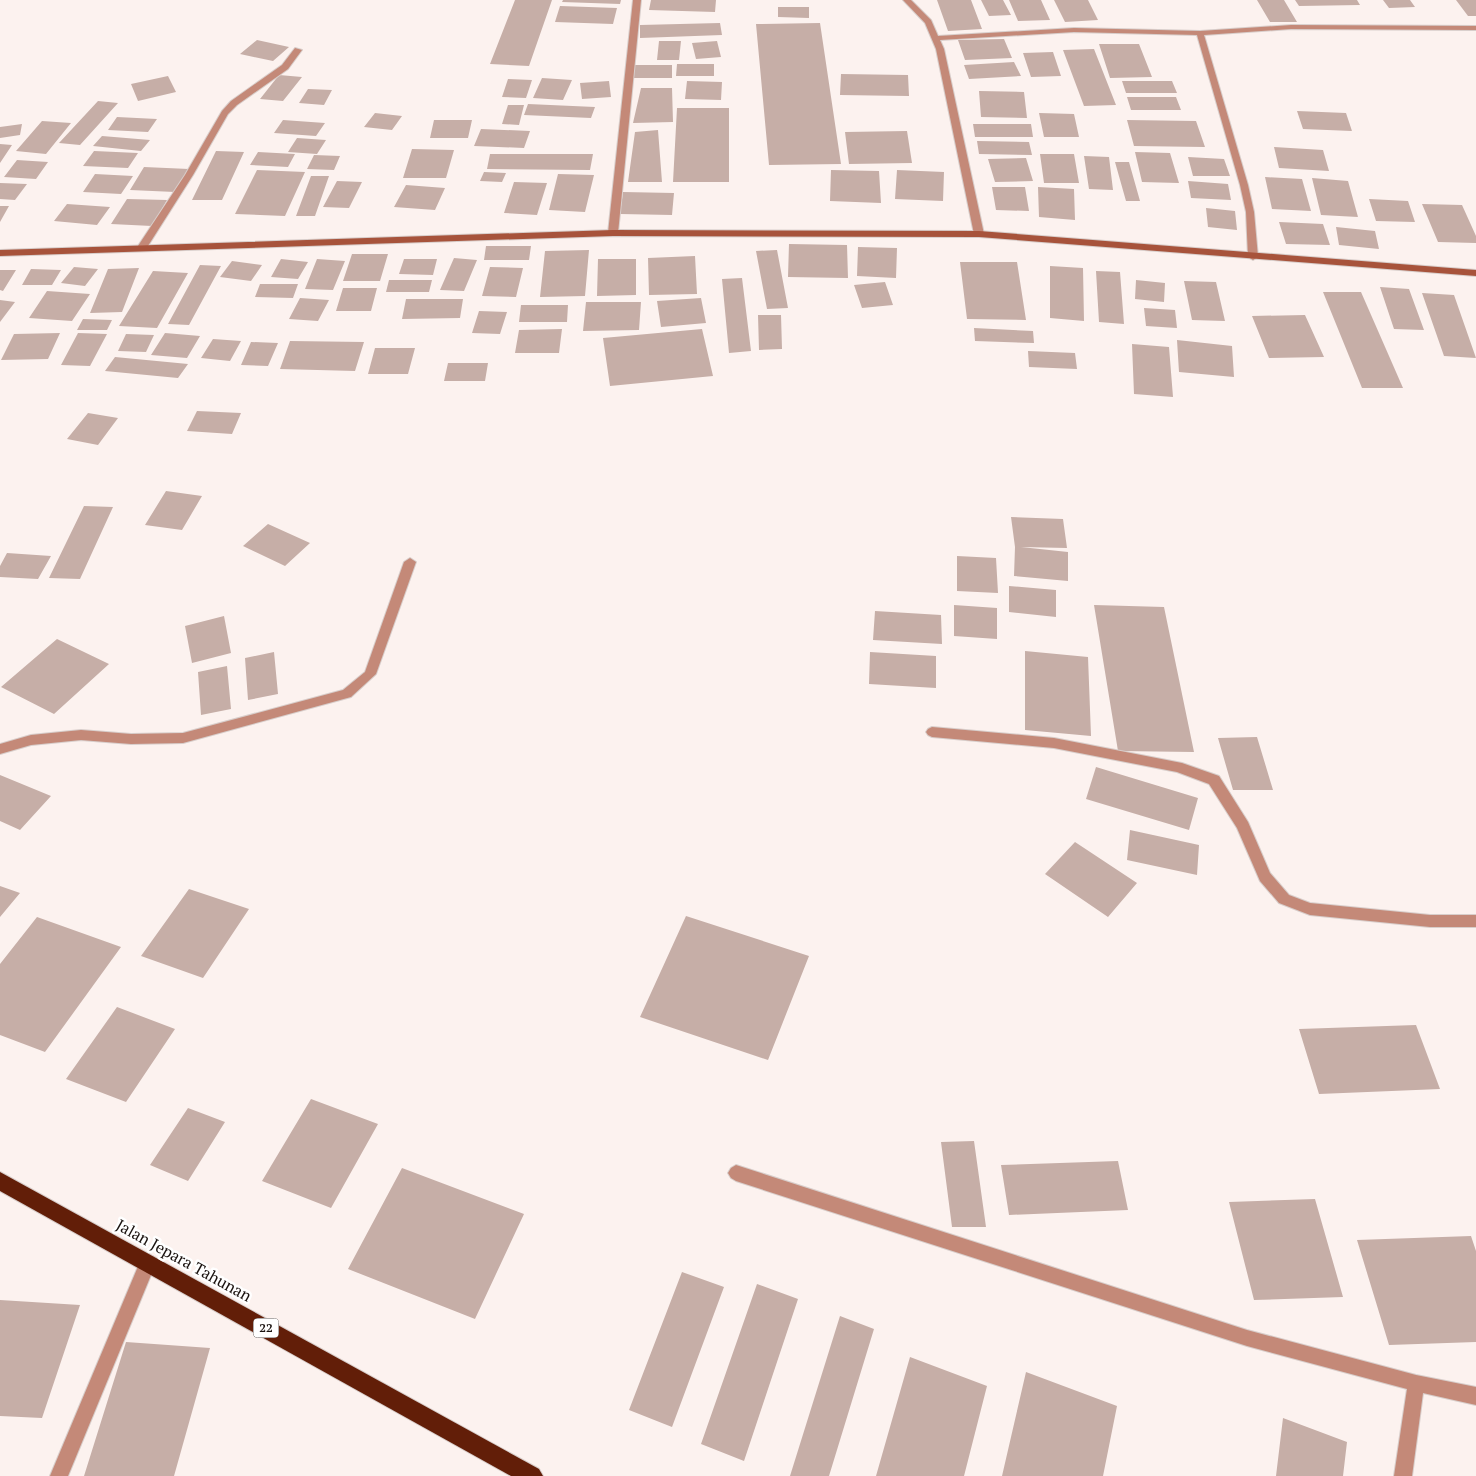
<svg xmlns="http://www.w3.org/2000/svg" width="1476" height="1476" viewBox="0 0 1476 1476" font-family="'PT Serif',serif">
<rect width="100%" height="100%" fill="#fcf2ef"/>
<path fill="#c6aea7" d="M 515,0 L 552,0 L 529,66 L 490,64 Z
M 563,0 L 621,0 L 620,4 L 562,2 Z
M 651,0 L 716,0 L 715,12 L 649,10 Z
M 937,0 L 971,0 L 982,29 L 948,31 Z
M 981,0 L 1003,0 L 1011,15 L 989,16 Z
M 1009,0 L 1041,0 L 1050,20 L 1018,21 Z
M 1054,0 L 1088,0 L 1098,20 L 1065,22 Z
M 1257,0 L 1284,0 L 1297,22 L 1270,22 Z
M 1295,0 L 1357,0 L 1360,5 L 1299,6 Z
M 1383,0 L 1410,0 L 1415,7 L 1389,8 Z
M 1456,0 L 1476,0 L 1476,16 L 1468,16 Z
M 560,6 L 617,8 L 613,24 L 555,22 Z
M 778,7 L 809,7 L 809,18 L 778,17 Z
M 720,23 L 722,35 L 640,38 L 640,25 Z
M 820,23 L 841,164 L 769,165 L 756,24 Z
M 1004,39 L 1012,58 L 965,60 L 958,40 Z
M 257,40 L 289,47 L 273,61 L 240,54 Z
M 659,41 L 681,41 L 679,60 L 657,60 Z
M 717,41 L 721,57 L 696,59 L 692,43 Z
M 1099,44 L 1139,44 L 1152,77 L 1110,78 Z
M 1094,49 L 1116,105 L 1084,106 L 1063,50 Z
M 1053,52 L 1061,76 L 1031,77 L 1023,53 Z
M 1014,62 L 1021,76 L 969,79 L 964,65 Z
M 677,64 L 714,64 L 714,76 L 676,76 Z
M 634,65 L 672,65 L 672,78 L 633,78 Z
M 841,74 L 908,75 L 909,96 L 840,95 Z
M 279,75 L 302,77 L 283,101 L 260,99 Z
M 168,76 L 176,92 L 138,101 L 131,84 Z
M 542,78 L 572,80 L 563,100 L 533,98 Z
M 508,79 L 532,80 L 526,98 L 502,97 Z
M 609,81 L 611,97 L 582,99 L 580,83 Z
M 687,81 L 722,82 L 721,100 L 685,99 Z
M 1122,81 L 1172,81 L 1177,93 L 1126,93 Z
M 641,88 L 672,88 L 673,122 L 633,123 Z
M 308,89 L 332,90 L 324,105 L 299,103 Z
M 979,91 L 1024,92 L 1027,118 L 981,117 Z
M 1127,97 L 1176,97 L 1181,110 L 1131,110 Z
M 98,101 L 118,103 L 80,145 L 59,143 Z
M 528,104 L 595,107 L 591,118 L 524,115 Z
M 508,105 L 524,105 L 519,125 L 502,124 Z
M 677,108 L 729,108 L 729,182 L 673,182 Z
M 1297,111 L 1346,113 L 1352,131 L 1303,129 Z
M 375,113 L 402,116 L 392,130 L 364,127 Z
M 1039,113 L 1074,114 L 1079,137 L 1044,137 Z
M 117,117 L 157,119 L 148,132 L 108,130 Z
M 283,120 L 325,123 L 316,136 L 274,133 Z
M 434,120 L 472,120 L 468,138 L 430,138 Z
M 1127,120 L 1196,121 L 1205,147 L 1134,146 Z
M 42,121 L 71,123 L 46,154 L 16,151 Z
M 22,124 L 20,135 L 0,138 L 0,127 Z
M 973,124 L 1031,124 L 1033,137 L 975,137 Z
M 481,129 L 530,131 L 524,148 L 474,146 Z
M 658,130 L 662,182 L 628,182 L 635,132 Z
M 907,131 L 912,163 L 849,164 L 845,132 Z
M 102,136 L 150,140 L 141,151 L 93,146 Z
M 297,138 L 326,140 L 317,154 L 288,152 Z
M 977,141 L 1029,142 L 1032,155 L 979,154 Z
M 0,144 L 12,145 L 0,163 Z
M 1274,147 L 1323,150 L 1329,171 L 1279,168 Z
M 412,149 L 454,150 L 446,178 L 403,178 Z
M 94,151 L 138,153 L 128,168 L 83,166 Z
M 216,151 L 244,152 L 222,200 L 192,200 Z
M 258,152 L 295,154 L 288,167 L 250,165 Z
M 1135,152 L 1170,153 L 1179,183 L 1142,182 Z
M 490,154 L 593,154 L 590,170 L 487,169 Z
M 1040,154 L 1074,154 L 1079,183 L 1044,183 Z
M 314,155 L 340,156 L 334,170 L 307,169 Z
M 1084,156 L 1109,157 L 1113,190 L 1089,189 Z
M 1188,157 L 1224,159 L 1230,176 L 1193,176 Z
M 1026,158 L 1033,181 L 995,182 L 988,159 Z
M 17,160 L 48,162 L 36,179 L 4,177 Z
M 1115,162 L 1129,162 L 1140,201 L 1126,201 Z
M 144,167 L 189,169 L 175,192 L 130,190 Z
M 257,170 L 305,172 L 285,216 L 235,214 Z
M 831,170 L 879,171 L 881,203 L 830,201 Z
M 897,170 L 944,172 L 943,201 L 895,199 Z
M 484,172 L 506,173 L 502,182 L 480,181 Z
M 95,174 L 133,176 L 121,194 L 83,192 Z
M 558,174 L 594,175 L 585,212 L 549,210 Z
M 311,176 L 329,176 L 315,216 L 296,216 Z
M 1265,177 L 1302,179 L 1311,211 L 1272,209 Z
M 1312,178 L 1348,181 L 1358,217 L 1321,215 Z
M 337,181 L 362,182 L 349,208 L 323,207 Z
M 1188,181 L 1228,184 L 1231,200 L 1191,198 Z
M 514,182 L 547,183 L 537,215 L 504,213 Z
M 0,183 L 27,184 L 15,200 L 0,199 Z
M 406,185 L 445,188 L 435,210 L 394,207 Z
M 992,187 L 1025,187 L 1029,211 L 996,210 Z
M 1038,187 L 1074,189 L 1075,220 L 1039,217 Z
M 623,192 L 674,193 L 672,215 L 620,214 Z
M 127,199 L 167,200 L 152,226 L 111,224 Z
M 1369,199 L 1408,201 L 1415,222 L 1376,221 Z
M 67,204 L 110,207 L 97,225 L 54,221 Z
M 1422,204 L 1462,205 L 1476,236 L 1476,243 L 1438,242 Z
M 0,206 L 9,206 L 0,222 Z
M 1206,208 L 1235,211 L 1237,230 L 1208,227 Z
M 1279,222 L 1323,224 L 1330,245 L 1286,244 Z
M 1336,227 L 1375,231 L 1379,249 L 1339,245 Z
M 789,244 L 847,245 L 848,278 L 788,277 Z
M 486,246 L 531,246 L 529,260 L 484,260 Z
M 858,247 L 897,248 L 896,278 L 857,276 Z
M 589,250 L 585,296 L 540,297 L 545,251 Z
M 777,250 L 788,308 L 767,309 L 756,251 Z
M 352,254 L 388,254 L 380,281 L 343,281 Z
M 695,256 L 697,294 L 649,295 L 648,258 Z
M 454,258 L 477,260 L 464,291 L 440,290 Z
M 281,259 L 308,262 L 298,279 L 271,277 Z
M 317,259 L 345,261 L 333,290 L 305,289 Z
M 404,259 L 437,259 L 433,275 L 399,274 Z
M 598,259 L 636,259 L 636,295 L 597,296 Z
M 232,261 L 262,265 L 251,281 L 220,277 Z
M 960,262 L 1017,262 L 1026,320 L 967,319 Z
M 200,265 L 221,266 L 189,325 L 168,324 Z
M 1050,266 L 1083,268 L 1084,321 L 1050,318 Z
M 74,267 L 98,269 L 85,286 L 61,283 Z
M 490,267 L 523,268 L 516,297 L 482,296 Z
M 139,268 L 122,312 L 90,313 L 108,269 Z
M 31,269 L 61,270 L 52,285 L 22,285 Z
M 0,270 L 16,270 L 3,291 L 0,290 Z
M 153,271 L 188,273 L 157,328 L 119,326 Z
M 1096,271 L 1120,272 L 1124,324 L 1099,322 Z
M 742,278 L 751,351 L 729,353 L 722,279 Z
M 389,280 L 432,280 L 429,292 L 386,292 Z
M 1136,280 L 1165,283 L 1164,302 L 1135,299 Z
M 1184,281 L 1216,282 L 1225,321 L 1192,320 Z
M 885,282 L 893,305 L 862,308 L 854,285 Z
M 260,284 L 298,284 L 293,298 L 255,297 Z
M 1380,287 L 1409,289 L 1424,330 L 1394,329 Z
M 343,288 L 377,288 L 371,311 L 336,311 Z
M 47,291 L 90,294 L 72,321 L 29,318 Z
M 1323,292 L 1361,292 L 1403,388 L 1362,388 Z
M 1422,293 L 1454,295 L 1476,358 L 1444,356 Z
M 300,298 L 329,300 L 318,321 L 289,319 Z
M 701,298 L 706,323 L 661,327 L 657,301 Z
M 406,299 L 463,299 L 460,318 L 402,319 Z
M 0,300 L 15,302 L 0,322 Z
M 586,302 L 641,302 L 639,330 L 583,331 Z
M 521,305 L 568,305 L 567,322 L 519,322 Z
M 1144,308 L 1175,310 L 1177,328 L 1146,326 Z
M 479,311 L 507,312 L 500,334 L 472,333 Z
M 758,315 L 781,315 L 782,349 L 759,350 Z
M 1305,315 L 1324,357 L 1269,358 L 1252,316 Z
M 83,319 L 112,320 L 107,330 L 77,330 Z
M 974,328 L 1033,331 L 1034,343 L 975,341 Z
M 562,329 L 559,353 L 515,353 L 519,330 Z
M 702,329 L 713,376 L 610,386 L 603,338 Z
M 60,333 L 48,359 L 1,360 L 14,334 Z
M 78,333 L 107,334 L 90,366 L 61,365 Z
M 165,333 L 200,336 L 187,358 L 151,355 Z
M 126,334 L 154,335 L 146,352 L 118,351 Z
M 213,339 L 241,341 L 230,361 L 201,358 Z
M 1177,340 L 1232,346 L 1234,377 L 1179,372 Z
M 290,341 L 364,342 L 355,371 L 280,369 Z
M 251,342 L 278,343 L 268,366 L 241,365 Z
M 1132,344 L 1169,347 L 1173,397 L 1134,394 Z
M 375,348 L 415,348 L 408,374 L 368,374 Z
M 1028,351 L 1075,353 L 1077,369 L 1029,367 Z
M 115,357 L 188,364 L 178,378 L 105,371 Z
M 448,363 L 488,363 L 485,381 L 444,381 Z
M 197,411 L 241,413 L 232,434 L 187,431 Z
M 88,413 L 118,418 L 98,445 L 67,439 Z
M 166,491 L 202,496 L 182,530 L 145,525 Z
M 84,506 L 113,507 L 80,579 L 49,578 Z
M 1011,517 L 1063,519 L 1067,548 L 1021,547 L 1068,552 L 1068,581 L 1014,576 L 1015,547 Z
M 268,524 L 310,543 L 285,566 L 243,546 Z
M 7,553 L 51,556 L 38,579 L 0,577 L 0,566 Z
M 957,556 L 996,558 L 998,593 L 957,591 Z
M 1009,586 L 1056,590 L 1056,617 L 1009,612 Z
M 954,605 L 997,608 L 997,639 L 954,636 Z
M 1094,605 L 1164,607 L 1194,752 L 1118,751 Z
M 875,611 L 941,615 L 942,644 L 873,640 Z
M 224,616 L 231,653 L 192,663 L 185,626 Z
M 57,639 L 109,664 L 54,714 L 1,687 Z
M 1025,651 L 1088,657 L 1091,736 L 1025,730 Z
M 274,652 L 278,694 L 248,700 L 245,658 Z
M 870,652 L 936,656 L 936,688 L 869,684 Z
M 227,666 L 231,709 L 201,715 L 198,672 Z
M 1257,737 L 1273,790 L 1233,790 L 1218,738 Z
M 1096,767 L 1198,798 L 1189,830 L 1086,799 Z
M 0,775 L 51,796 L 20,830 L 0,821 Z
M 1130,830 L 1199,845 L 1197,875 L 1127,860 Z
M 1075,842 L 1137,883 L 1108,917 L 1045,874 Z
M 0,886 L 20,893 L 0,917 Z
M 189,889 L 249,909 L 203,978 L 141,956 Z
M 686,916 L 809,956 L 768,1060 L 640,1017 Z
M 37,917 L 121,947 L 45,1052 L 0,1035 L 0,964 Z
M 117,1007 L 175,1029 L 126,1102 L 66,1079 Z
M 1416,1025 L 1440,1089 L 1319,1094 L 1299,1029 Z
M 311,1099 L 378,1124 L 331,1208 L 262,1181 Z
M 188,1108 L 225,1122 L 188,1181 L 150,1165 Z
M 974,1141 L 986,1227 L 952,1227 L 941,1142 Z
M 1118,1161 L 1128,1210 L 1009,1215 L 1001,1165 Z
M 402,1168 L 524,1214 L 475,1319 L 348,1269 Z
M 1315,1199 L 1343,1297 L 1254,1300 L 1229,1202 Z
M 1471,1236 L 1476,1251 L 1476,1342 L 1389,1345 L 1357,1240 Z
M 682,1272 L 724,1287 L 672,1427 L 629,1410 Z
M 757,1284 L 798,1299 L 744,1461 L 701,1444 Z
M 0,1300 L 80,1305 L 42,1418 L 0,1416 Z
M 840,1316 L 874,1329 L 829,1476 L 790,1476 Z
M 126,1342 L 210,1348 L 174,1476 L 84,1476 Z
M 910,1357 L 987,1386 L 964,1476 L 876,1476 Z
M 1026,1372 L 1117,1406 L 1103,1476 L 1002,1476 Z
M 1283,1418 L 1347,1442 L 1343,1476 L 1276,1476 Z"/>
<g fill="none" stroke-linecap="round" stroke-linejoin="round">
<defs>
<path id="street" d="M 633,0 L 641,0 L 618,233 L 613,236 L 608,233 Z
M 903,0 L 911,0 L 931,20 L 938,36 L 1074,28 L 1200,31 L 1291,25 L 1476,26 L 1476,30 L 1291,29 L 1204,35 L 1248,185 L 1254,212 L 1258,257 L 1253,260 L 1248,257 L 1246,212 L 1240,185 L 1197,35 L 1074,32 L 940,40 L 944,49 L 984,234 L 979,237 L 974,234 L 936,49 L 925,23 Z
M 295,48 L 302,50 L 288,69 L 237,105 L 228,114 L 193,175 L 146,249 L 138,251 L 136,249 L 185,175 L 222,111 L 231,101 L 282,65 Z
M 410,558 L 416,562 L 376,674 L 351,697 L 183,743 L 131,744 L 81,740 L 31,745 L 0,754 L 0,744 L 31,735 L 81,730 L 131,734 L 183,733 L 343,690 L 365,672 L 404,562 Z
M 932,727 L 1054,738 L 1182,763 L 1219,776 L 1248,822 L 1270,873 L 1289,895 L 1310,903 L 1430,915 L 1476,915 L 1476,927 L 1430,927 L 1310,915 L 1279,903 L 1260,881 L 1237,828 L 1209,784 L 1177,772 L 1054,748 L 932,737 L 928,735 L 926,732 L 928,729 Z
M 736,1165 L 1247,1330 L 1416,1375 L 1476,1387 L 1476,1405 L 1423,1393 L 1412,1476 L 1394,1476 L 1407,1389 L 1247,1346 L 736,1181 L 731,1178 L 728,1173 L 731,1168 Z
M 148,1255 L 154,1257 L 156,1263 L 68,1476 L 50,1476 L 142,1257 Z"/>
<path id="secondary" d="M 613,230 L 979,231 L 1476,270 L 1476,276 L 979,237 L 613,236 L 0,256 L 0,250 Z"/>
<path id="highway" d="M 0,1172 L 539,1469 L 543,1476 L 511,1476 L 0,1191 Z"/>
</defs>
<use href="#street" stroke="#d8cecb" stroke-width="2"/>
<use href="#secondary" stroke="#d8cecb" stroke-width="2"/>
<use href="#highway" stroke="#d8cecb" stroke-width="2"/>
<use href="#street" fill="#c48978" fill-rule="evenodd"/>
<use href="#secondary" fill="#a7533b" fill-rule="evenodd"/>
<use href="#highway" fill="#621e08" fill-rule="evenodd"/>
</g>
<g text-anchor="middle" stroke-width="5" stroke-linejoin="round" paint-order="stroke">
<rect fill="#fff" stroke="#5f5957" stroke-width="1" x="253.5" y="1318.5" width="25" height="19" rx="4"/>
<g font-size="12" font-weight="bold" fill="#1a120f">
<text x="266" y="1332">22</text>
</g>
<g font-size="16" fill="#1a120f" stroke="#fff">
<text transform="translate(184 1260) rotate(29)" y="6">Jalan Jepara Tahunan</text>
</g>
</g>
</svg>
